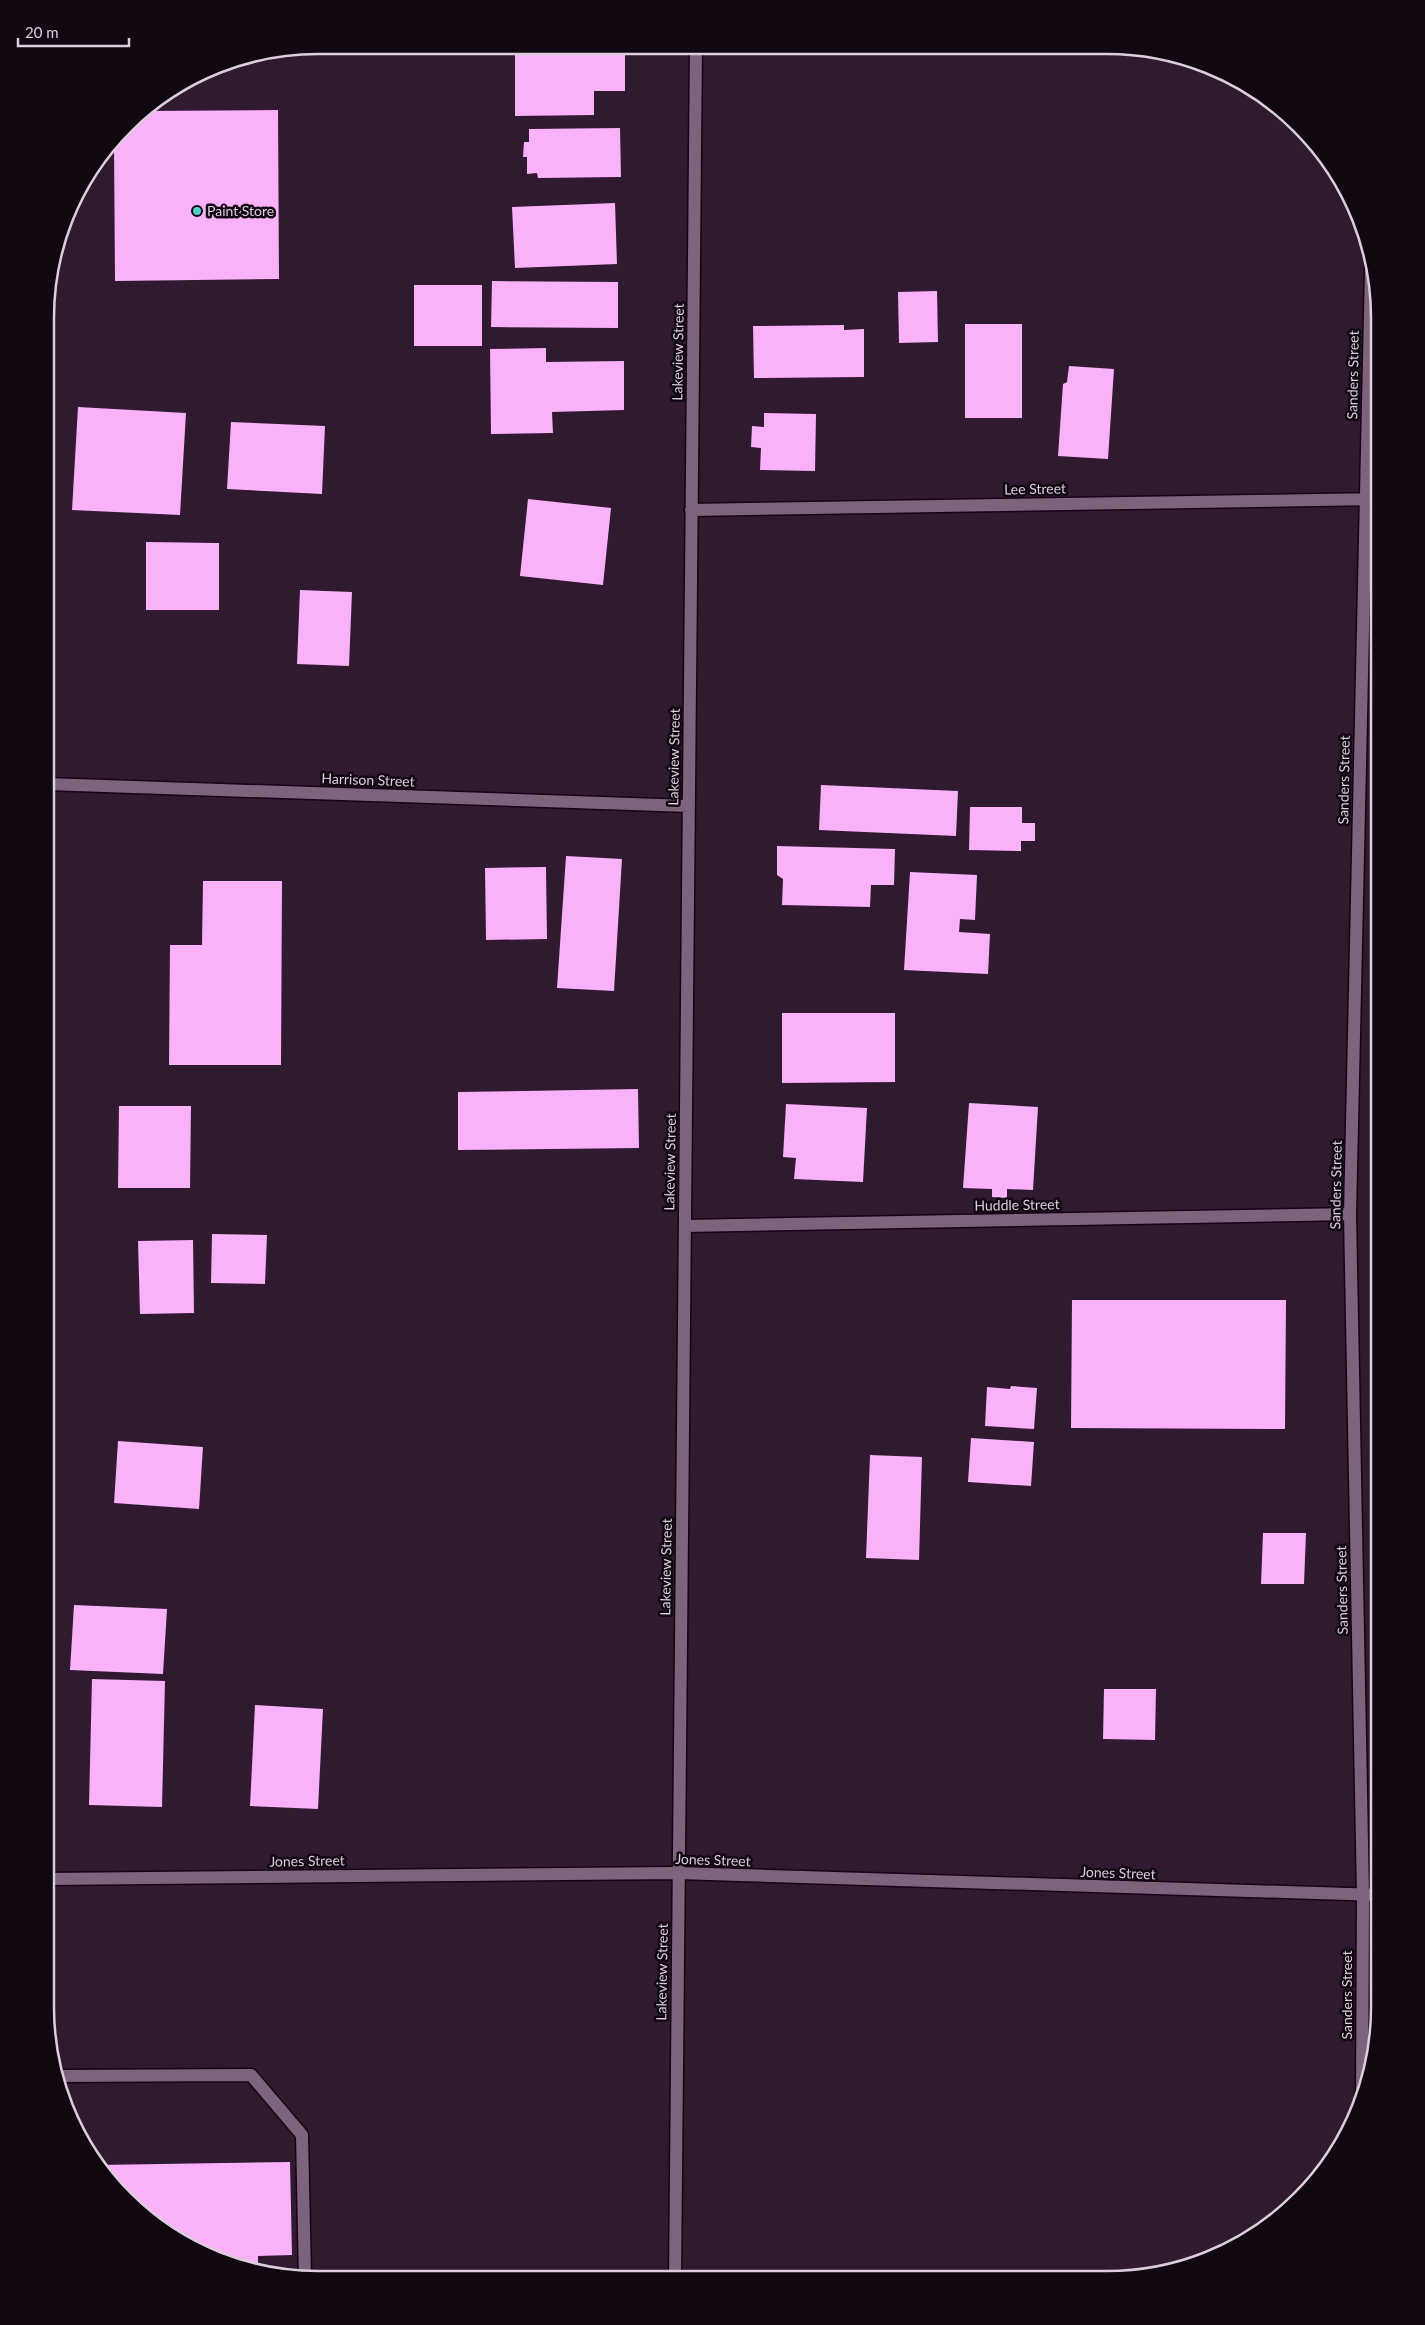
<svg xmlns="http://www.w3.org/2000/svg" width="1425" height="2325" viewBox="0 0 1425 2325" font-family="Lato,sans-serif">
<rect width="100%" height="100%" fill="#2f1a2f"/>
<path fill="#f9b1f9" d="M 515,46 L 625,46 L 625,91 L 594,91 L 594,115 L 515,116 Z
M 278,110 L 279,279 L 115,281 L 114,143 L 138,113 L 141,111 Z
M 620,128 L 621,177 L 538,178 L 537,173 L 527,174 L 527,157 L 523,157 L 524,142 L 529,142 L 529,129 Z
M 615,203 L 617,264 L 515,268 L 512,207 Z
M 492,281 L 618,282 L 618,328 L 491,327 Z
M 414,285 L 482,285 L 482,346 L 414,346 Z
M 937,291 L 938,342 L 899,343 L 898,292 Z
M 965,324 L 1022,324 L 1022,418 L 965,418 Z
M 844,325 L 844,330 L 864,329 L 864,377 L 754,378 L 753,326 Z
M 546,348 L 546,362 L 624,361 L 624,410 L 552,412 L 553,433 L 491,434 L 490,349 Z
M 1069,366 L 1114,369 L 1108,459 L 1058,456 L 1063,384 L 1067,382 Z
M 78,407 L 186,413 L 180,515 L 72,510 Z
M 764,413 L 816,414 L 815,471 L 760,470 L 761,448 L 751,447 L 752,426 L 764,427 Z
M 231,422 L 325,426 L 322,494 L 227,489 Z
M 528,499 L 611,508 L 603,585 L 520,576 Z
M 146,542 L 219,543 L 219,610 L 146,610 Z
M 300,590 L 352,592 L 349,666 L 297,664 Z
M 821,785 L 958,791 L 956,836 L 819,830 Z
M 970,807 L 1022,807 L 1022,823 L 1035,823 L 1035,841 L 1021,841 L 1021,851 L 969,850 Z
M 777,846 L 895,849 L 894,885 L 871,885 L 870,907 L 782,905 L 783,879 L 777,875 Z
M 566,856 L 622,859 L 614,991 L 557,988 Z
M 546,867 L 547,939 L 486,940 L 485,868 Z
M 910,872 L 977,875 L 975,920 L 960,919 L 959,932 L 990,934 L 988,974 L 904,970 Z
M 203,881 L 282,881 L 281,1065 L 169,1065 L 170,945 L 202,945 Z
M 782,1013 L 895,1013 L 895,1082 L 782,1083 Z
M 638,1089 L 639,1148 L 458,1150 L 458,1092 Z
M 969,1103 L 1038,1107 L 1033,1190 L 1007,1189 L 1007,1198 L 992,1197 L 992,1189 L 963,1188 Z
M 786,1104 L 867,1108 L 863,1182 L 794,1179 L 796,1158 L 783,1157 Z
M 119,1106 L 191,1106 L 190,1188 L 118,1188 Z
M 212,1234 L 267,1235 L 265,1284 L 211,1283 Z
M 193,1240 L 194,1313 L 140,1314 L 138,1241 Z
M 1072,1300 L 1286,1300 L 1285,1429 L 1071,1428 Z
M 1011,1386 L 1037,1388 L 1034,1429 L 985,1426 L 987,1387 L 1010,1389 Z
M 971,1438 L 1034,1442 L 1031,1486 L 968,1482 Z
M 118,1441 L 203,1447 L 199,1509 L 114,1503 Z
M 870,1455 L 922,1457 L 919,1560 L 866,1558 Z
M 1263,1533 L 1306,1533 L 1304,1584 L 1261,1584 Z
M 74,1605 L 167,1609 L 163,1674 L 70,1670 Z
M 92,1679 L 165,1681 L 162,1807 L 89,1805 Z
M 1104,1689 L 1156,1689 L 1155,1740 L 1103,1739 Z
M 255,1705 L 323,1709 L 318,1809 L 250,1806 Z
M 290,2162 L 292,2255 L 258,2256 L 258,2271 L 213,2259 L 151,2224 L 101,2173 L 96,2165 Z"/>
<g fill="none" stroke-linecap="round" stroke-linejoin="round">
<defs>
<path id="lane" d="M 59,2076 L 251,2075 L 302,2135 L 305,2278"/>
<path id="street" d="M 691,510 L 1380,499
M 47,784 L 689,806
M 685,1226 L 1350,1214
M 1362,2101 L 1363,1896 L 1350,1214 L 1371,269
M 675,2279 L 696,46"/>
<path id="secondary" d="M 45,1879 L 678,1873 L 1379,1895"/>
</defs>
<use href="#lane" stroke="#160416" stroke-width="15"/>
<use href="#street" stroke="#160416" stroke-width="15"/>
<use href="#secondary" stroke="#160416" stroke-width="15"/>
<use href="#lane" stroke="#7d647c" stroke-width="12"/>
<use href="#street" stroke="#7d647c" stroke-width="12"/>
<use href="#secondary" stroke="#7d647c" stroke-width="12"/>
</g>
<circle fill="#52cdcc" stroke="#110811" stroke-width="2" cx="197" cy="211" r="5"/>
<g text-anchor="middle" stroke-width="5" stroke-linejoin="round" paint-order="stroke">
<g font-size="14" fill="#dccedc" stroke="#110811" text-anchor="start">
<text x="207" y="216">Paint Store</text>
</g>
<g font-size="14" fill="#dccedc" stroke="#110811">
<text transform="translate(678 352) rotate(-89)" y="5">Lakeview Street</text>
<text transform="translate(1353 375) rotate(-89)" y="5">Sanders Street</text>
<text transform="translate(1035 489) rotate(-1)" y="5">Lee Street</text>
<text transform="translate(674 757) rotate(-89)" y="5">Lakeview Street</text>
<text transform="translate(368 780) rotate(2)" y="5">Harrison Street</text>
<text transform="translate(1344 780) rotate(-89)" y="5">Sanders Street</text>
<text transform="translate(670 1162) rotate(-89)" y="5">Lakeview Street</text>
<text transform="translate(1336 1185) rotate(-89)" y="5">Sanders Street</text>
<text transform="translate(1017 1205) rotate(-1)" y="5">Huddle Street</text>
<text transform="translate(666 1567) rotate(-89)" y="5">Lakeview Street</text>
<text transform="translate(1342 1590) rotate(-91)" y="5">Sanders Street</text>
<text transform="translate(713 1860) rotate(2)" y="5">Jones Street</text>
<text transform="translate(307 1861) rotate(-1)" y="5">Jones Street</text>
<text transform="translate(1118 1873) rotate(2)" y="5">Jones Street</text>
<text transform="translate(662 1972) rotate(-89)" y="5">Lakeview Street</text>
<text transform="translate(1347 1995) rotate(-90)" y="5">Sanders Street</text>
</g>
</g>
<path d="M0 0H1425V2325H0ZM318 54H1107A264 264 0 0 1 1371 318V2007A264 264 0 0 1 1107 2271H318A264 264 0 0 1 54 2007V318A264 264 0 0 1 318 54Z" fill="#110811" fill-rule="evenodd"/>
<path fill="none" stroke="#dccedc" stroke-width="2.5" d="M318 54H1107A264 264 0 0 1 1371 318V2007A264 264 0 0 1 1107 2271H318A264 264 0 0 1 54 2007V318A264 264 0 0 1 318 54Z"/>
<path d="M18 38v8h111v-8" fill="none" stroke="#dccedc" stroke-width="2.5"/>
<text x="25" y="38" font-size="15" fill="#dccedc" stroke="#110811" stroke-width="4" paint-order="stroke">20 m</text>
</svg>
